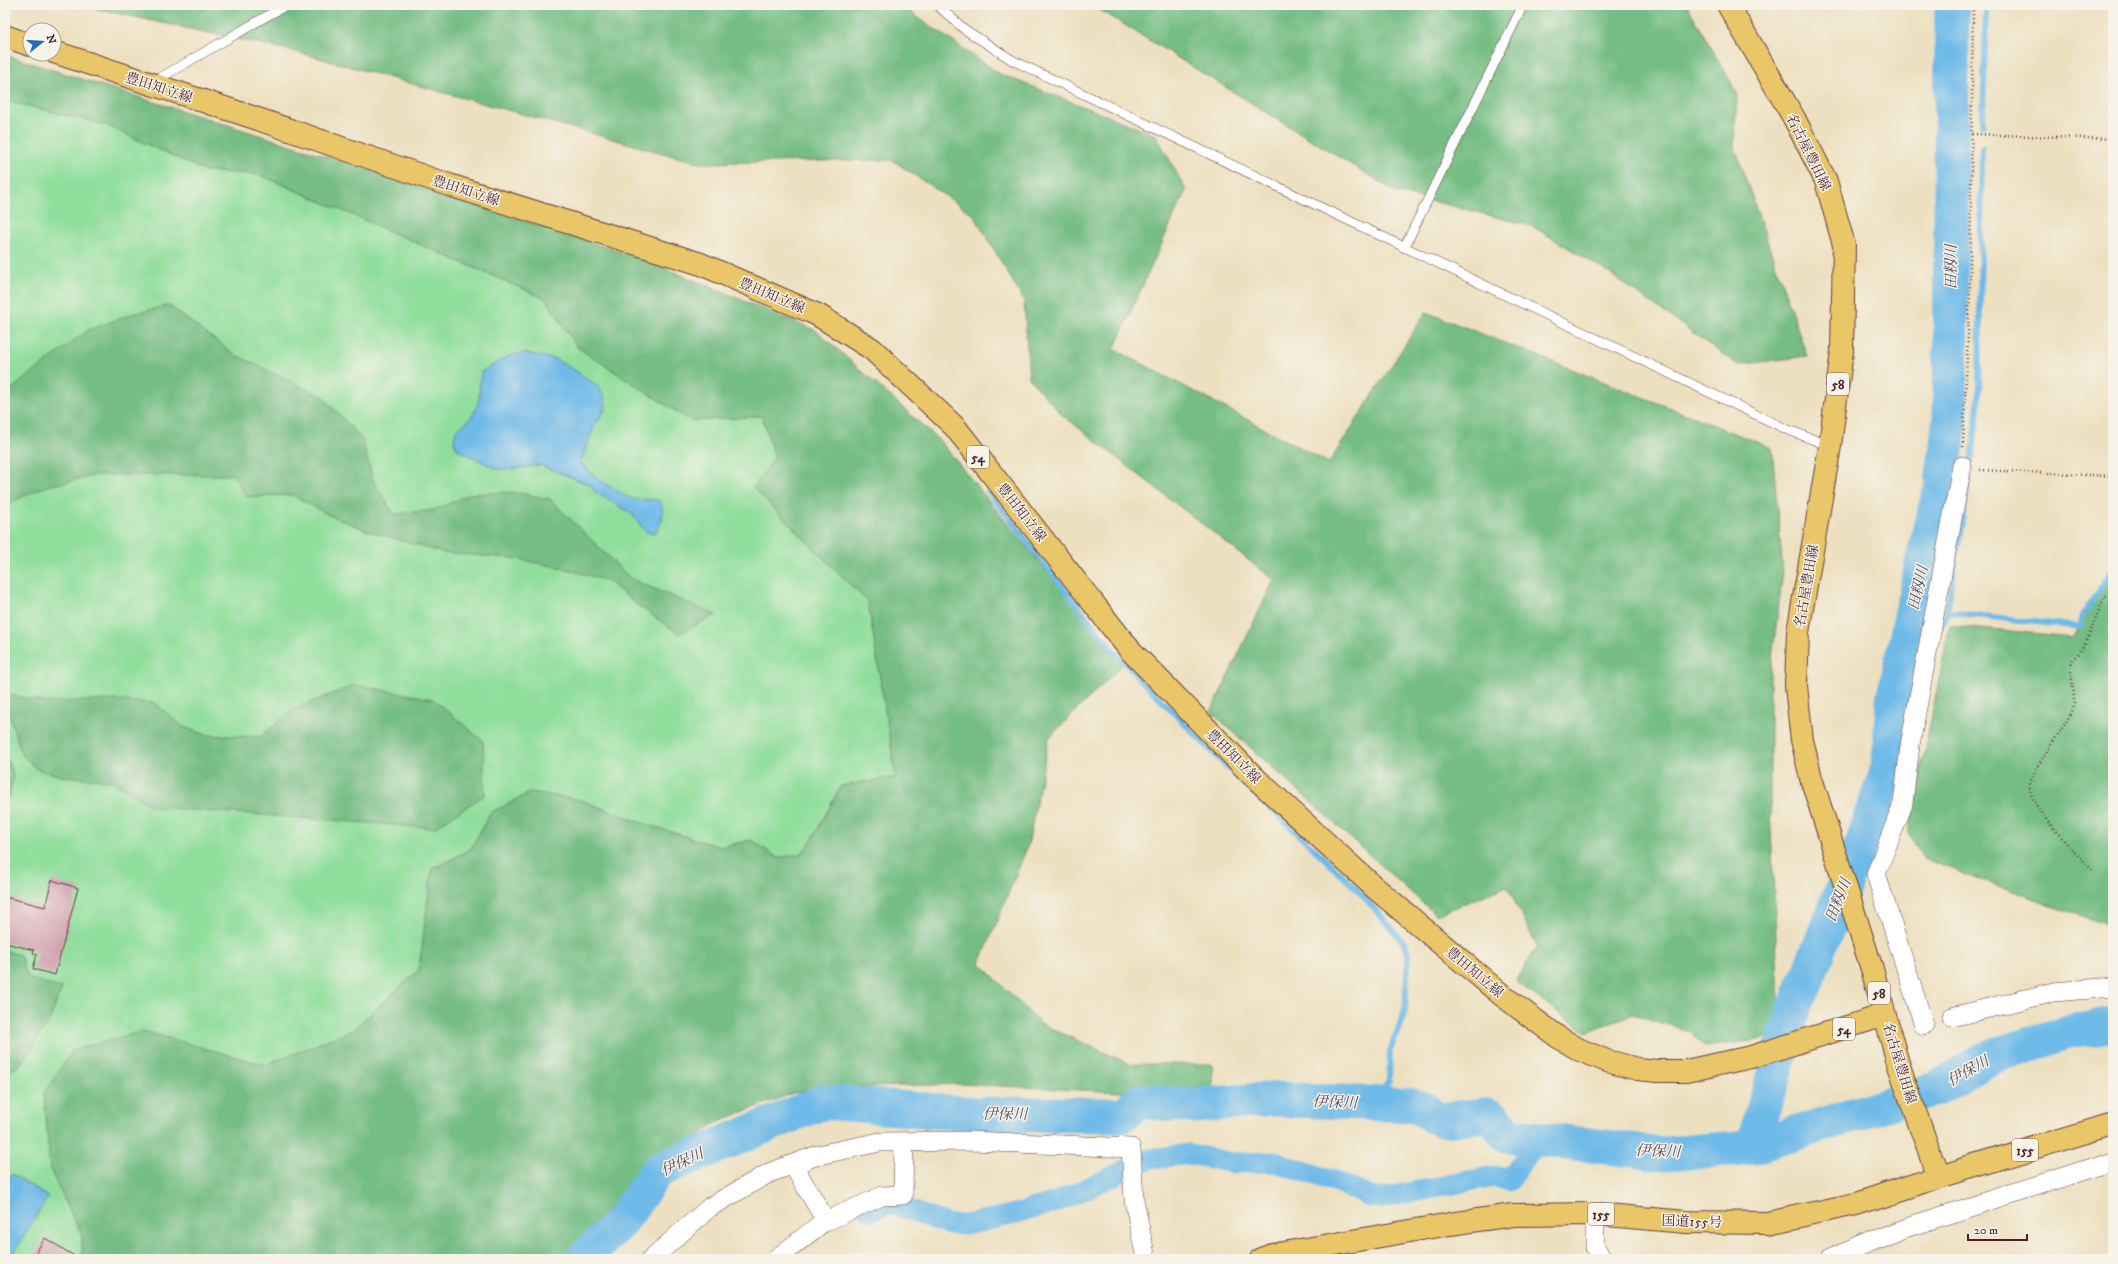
<svg xmlns="http://www.w3.org/2000/svg" width="2118" height="1264" viewBox="0 0 2118 1264" font-family="'IM FELL DW Pica','Noto Serif JP',serif">
<rect width="100%" height="100%" fill="#f7f3e8"/>
<filter id="ink" filterUnits="userSpaceOnUse"><feTurbulence type="fractalNoise" baseFrequency=".025" numOctaves="2"/><feDisplacementMap in="SourceGraphic" scale="8" xChannelSelector="R" yChannelSelector="G"/><feConvolveMatrix kernelMatrix="1 2 1 2 8 2 1 2 1" color-interpolation-filters="sRGB"/></filter>
<filter id="wash" filterUnits="userSpaceOnUse"><feTurbulence type="fractalNoise" baseFrequency=".012" numOctaves="4" result="noise"/><feDisplacementMap in="SourceGraphic" scale="16" xChannelSelector="R" yChannelSelector="G"/><feGaussianBlur stdDeviation="0.9" result="paint"/><feColorMatrix in="noise" values="0 0 0 0 0 0 0 0 0 0 0 0 0 0 0 0 0 1.4 0 .05"/><feComposite in="paint" operator="in"/></filter>
<g filter="url(#wash)">
<rect width="100%" height="100%" fill="#ede0c0"/>
<path fill="#90de9c" stroke="#6d7e64" d="M 5,100 L 106,125 L 205,171 L 258,174 L 546,299 L 577,347 L 691,421 L 762,416 L 775,458 L 753,488 L 868,602 L 896,777 L 841,786 L 813,838 L 801,854 L 778,858 L 751,840 L 720,847 L 642,823 L 580,800 L 490,813 L 471,849 L 432,869 L 419,970 L 353,1030 L 265,1066 L 143,1031 L 50,1169 L 82,1236 L 82,1259 L 5,1259 Z"/>
<path fill="#74bd84" stroke="#5f6e58" d="M 79,5 L 900,5 L 1000,74 L 1156,135 L 1186,190 L 1114,349 L 1329,463 L 1426,312 L 1772,448 L 1783,572 L 1770,673 L 1770,808 L 1780,1024 L 1766,1039 L 1705,1047 L 1689,1031 L 1633,1014 L 1586,1032 L 1516,982 L 1537,946 L 1507,886 L 1436,915 L 1211,712 L 1274,580 L 1061,414 L 1029,378 L 1024,301 L 974,215 L 892,160 L 699,163 L 293,51 Z
M 1092,5 L 1687,5 L 1737,93 L 1734,145 L 1807,356 L 1738,365 L 1605,270 L 1532,226 L 1396,192 Z
M 5,55 L 326,156 L 645,260 L 817,331 L 940,441 L 1123,664 L 1049,738 L 1028,845 L 980,963 L 1041,1024 L 1130,1064 L 1212,1064 L 1214,1092 L 1141,1093 L 959,1084 L 839,1088 L 793,1093 L 719,1121 L 633,1178 L 571,1259 L 82,1259 L 82,1236 L 50,1169 L 44,1093 L 73,1050 L 143,1031 L 265,1065 L 353,1030 L 419,970 L 432,869 L 471,849 L 490,813 L 531,792 L 580,800 L 642,823 L 720,847 L 751,840 L 778,858 L 801,854 L 813,838 L 841,786 L 896,777 L 868,602 L 753,488 L 775,458 L 762,416 L 691,421 L 577,347 L 546,299 L 258,174 L 205,171 L 106,125 L 5,100 Z
M 168,305 L 234,354 L 323,397 L 362,439 L 374,482 L 394,514 L 434,510 L 470,494 L 513,492 L 550,499 L 631,579 L 716,615 L 679,634 L 636,604 L 608,581 L 563,568 L 511,558 L 444,553 L 369,531 L 329,515 L 292,495 L 246,497 L 234,475 L 97,475 L 44,487 L 5,505 L 5,394 L 88,330 L 129,315 Z
M 2113,571 L 2113,927 L 1924,859 L 1908,833 L 1950,625 L 2072,637 Z
M 355,685 L 433,699 L 483,741 L 485,795 L 434,828 L 153,807 L 112,781 L 61,776 L 36,769 L 22,755 L 5,701 L 5,694 L 46,702 L 113,700 L 155,703 L 183,727 L 207,735 L 260,737 L 296,708 Z
M 5,755 L 13,773 L 10,796 L 5,799 Z
M 5,951 L 20,955 L 28,978 L 62,988 L 50,1019 L 19,1066 L 5,1073 Z"/>
<path fill="#6ebae8" stroke="#5c6c8a" d="M 526,353 L 555,359 L 576,371 L 599,387 L 604,397 L 606,408 L 593,429 L 581,461 C 585,472 622,496 634,499 C 643,501 651,498 660,501 C 665,514 663,522 655,533 L 646,532 L 631,513 L 595,492 L 591,485 L 539,465 L 514,469 L 497,469 L 457,449 L 454,441 L 456,430 C 482,414 478,400 481,372 L 511,355 Z
M 12,1174 L 48,1197 L 10,1259 L 6,1259 L 5,1186 Z"/>
<g fill="none" stroke-linecap="round" stroke-linejoin="round">
<path stroke="#6ebae8" stroke-width="6" d="M 1983,124 L 1986,5
M 1972,460 L 1979,395 L 1982,147
M 988,491 L 1113,651 L 1230,770 L 1358,890 L 1406,945 L 1408,956 L 1405,1011 L 1390,1051 L 1389,1081 L 1373,1103
M 1947,612 L 2080,627 L 2081,618 L 2113,569
M 1939,630 L 1947,612 L 1969,479"/>
<path stroke="#6ebae8" stroke-width="21" d="M 870,1211 L 884,1205 L 896,1205 L 947,1224 L 965,1225 L 1015,1214 L 1059,1201 L 1150,1159 L 1190,1154 L 1233,1163 L 1275,1162 L 1337,1182 L 1370,1197 L 1382,1198 L 1484,1178 L 1495,1176 L 1509,1181 L 1538,1139"/>
<path stroke="#6ebae8" stroke-width="35" d="M 1752,1147 L 1792,1015 L 1867,829 L 1889,765 L 1893,700 L 1930,528 L 1942,485 L 1950,417 L 1952,5
M 583,1259 L 621,1222 L 657,1171 L 823,1102 L 974,1114 L 1123,1115 L 1140,1101 L 1192,1106 L 1273,1099 L 1411,1105 L 1424,1109 L 1435,1118 L 1442,1120 L 1486,1115 L 1496,1119 L 1507,1135 L 1663,1154 L 1752,1147 L 1936,1089 L 1992,1056 L 2069,1032 L 2113,1024"/>
</g>
<g id="blocks">
<path fill="#d09eaf" d="M 52,880 L 78,888 L 55,975 L 33,969 L 37,954 L 33,953 L 34,950 L 5,943 L 5,897 L 45,907 Z
M 45,1238 L 79,1259 L 32,1259 Z"/>
</g>
</g>
<g filter="url(#ink)">
<use href="#blocks" fill-opacity="0" stroke="#623c41" stroke-width="1"/>
<g fill="none" stroke-linecap="round" stroke-linejoin="round">
<defs>
<path id="service" d="M 937,5 L 964,29 L 1012,60 L 1786,429 L 1830,446
M 153,82 L 286,5
M 1404,248 L 1523,5"/>
<path id="minor" d="M 1952,1017 L 2054,992 L 2113,987
M 1924,1025 L 1876,874 L 1903,804 L 1910,745 L 1962,466
M 793,1165 L 826,1221
M 1595,1214 L 1595,1247 L 1602,1259
M 651,1259 L 710,1207 L 769,1173 L 818,1155 L 880,1142 L 971,1141 L 1131,1148 L 1134,1200 L 1146,1259
M 776,1259 L 822,1223 L 882,1196 L 903,1195 L 904,1142
M 1829,1259 L 1902,1229 L 2113,1161"/>
<path id="primary" d="M 1728,5 L 1794,118 L 1826,181 L 1844,245 L 1842,351 L 1830,446 L 1798,632 L 1796,686 L 1799,714 L 1802,740 L 1811,778 L 1872,969 L 1898,1063 L 1938,1177
M 5,36 L 30,45
M 54,52 L 246,115 L 449,185 L 701,264 L 818,315 L 872,349 L 955,427 L 1130,650 L 1252,775 L 1373,886 L 1503,996 L 1558,1037 L 1580,1050 L 1607,1061 L 1637,1069 L 1658,1071 L 1686,1071 L 1751,1057 L 1885,1015"/>
<path id="trunk" d="M 1261,1259 L 1272,1255 L 1450,1224 L 1513,1215 L 1595,1214 L 1686,1222 L 1767,1223 L 1856,1204 L 1938,1177 L 2113,1124"/>
</defs>
<use href="#service" stroke="#623c41" stroke-width="10"/>
<use href="#minor" stroke="#623c41" stroke-width="20"/>
<use href="#primary" stroke="#623c41" stroke-width="24"/>
<use href="#trunk" stroke="#623c41" stroke-width="24"/>
<path stroke="#623c41" stroke-width="2.5" stroke-dasharray="1 3" stroke-linecap="butt" d="M 1972,134 L 2113,139
M 1963,447 L 1970,289 L 1973,5
M 1980,470 L 2113,476
M 2092,870 C 2076,852 2033,812 2030,789 C 2027,773 2065,729 2073,709 C 2077,697 2068,671 2072,661 C 2074,657 2079,653 2082,649 C 2094,629 2097,605 2113,587"/>
<use href="#service" stroke="#fff" stroke-width="9"/>
<use href="#minor" stroke="#fff" stroke-width="19"/>
<use href="#primary" stroke="#e9c769" stroke-width="22"/>
<use href="#trunk" stroke="#e9c769" stroke-width="22"/>
</g>
</g>
<g text-anchor="middle" stroke-width="3" stroke-linejoin="round" paint-order="stroke">
<g fill="#f7f3e8" stroke="#7e5f64" stroke-width="1">
<rect x="1827" y="373" width="22" height="22" rx="3"/>
<rect x="967" y="446" width="22" height="22" rx="3"/>
<rect x="1868" y="982" width="22" height="22" rx="3"/>
<rect x="1833" y="1018" width="22" height="22" rx="3"/>
<rect x="2012" y="1139" width="26" height="22" rx="3"/>
<rect x="1588" y="1203" width="26" height="22" rx="3"/>
</g>
<g font-size="13" font-weight="bold" fill="#4a1f2b">
<text x="1838" y="389">58</text>
<text x="978" y="462">54</text>
<text x="1879" y="998">58</text>
<text x="1844" y="1034">54</text>
<text x="2025" y="1155">155</text>
<text x="1601" y="1219">155</text>
</g>
<g font-size="14" fill="#4a1f2b" stroke="#f7f3e8">
<text transform="translate(159 87) rotate(18)" y="5">豊田知立線</text>
<text transform="translate(1809 152) rotate(64)" y="5">名古屋豊田線</text>
<text transform="translate(466 190) rotate(18)" y="5">豊田知立線</text>
<text transform="translate(772 295) rotate(23)" y="5">豊田知立線</text>
<text transform="translate(1022 512) rotate(52)" y="5">豊田知立線</text>
<text transform="translate(1806 586) rotate(-80)" y="5">名古屋豊田線</text>
<text transform="translate(1234 756) rotate(45)" y="5">豊田知立線</text>
<text transform="translate(1475 972) rotate(40)" y="5">豊田知立線</text>
<text transform="translate(1900 1063) rotate(73)" y="5">名古屋豊田線</text>
<text transform="translate(1692 1221) rotate(2)" y="5">国道155号</text>
</g>
<g font-size="15" font-style="italic" fill="#554e64" stroke="#f7f3e8">
<text transform="translate(1951 267) rotate(-90)" y="5">田籾川</text>
<text transform="translate(1918 588) rotate(-77)" y="5">田籾川</text>
<text transform="translate(1838 900) rotate(-68)" y="5">田籾川</text>
<text transform="translate(1968 1071) rotate(-30)" y="5">伊保川</text>
<text transform="translate(1335 1102) rotate(2)" y="5">伊保川</text>
<text x="1005" y="1119">伊保川</text>
<text transform="translate(1658 1151) rotate(2)" y="5">伊保川</text>
<text transform="translate(682 1162) rotate(-25)" y="5">伊保川</text>
</g>
</g>
<rect width="2118" height="1264" fill="none" stroke="#f7f3e8" stroke-width="20"/>
<g transform="translate(42 42) rotate(73)"><circle r="19" fill="#f7f3e8" stroke="#b29e9c"/>
<path d="M0-3L7 15L0 10L-7 15Z" fill="#1f6fb2"/>
<text y="-6" font-size="11" font-weight="bold" text-anchor="middle" fill="#4a1f2b">N</text>
</g>
<path d="M1968 1234v6h59v-6" fill="none" stroke="#4a1f2b" stroke-width="2"/>
<text x="1974" y="1234" font-size="12" fill="#4a1f2b" stroke="#f7f3e8" stroke-width="3" paint-order="stroke">20 m</text>
</svg>
